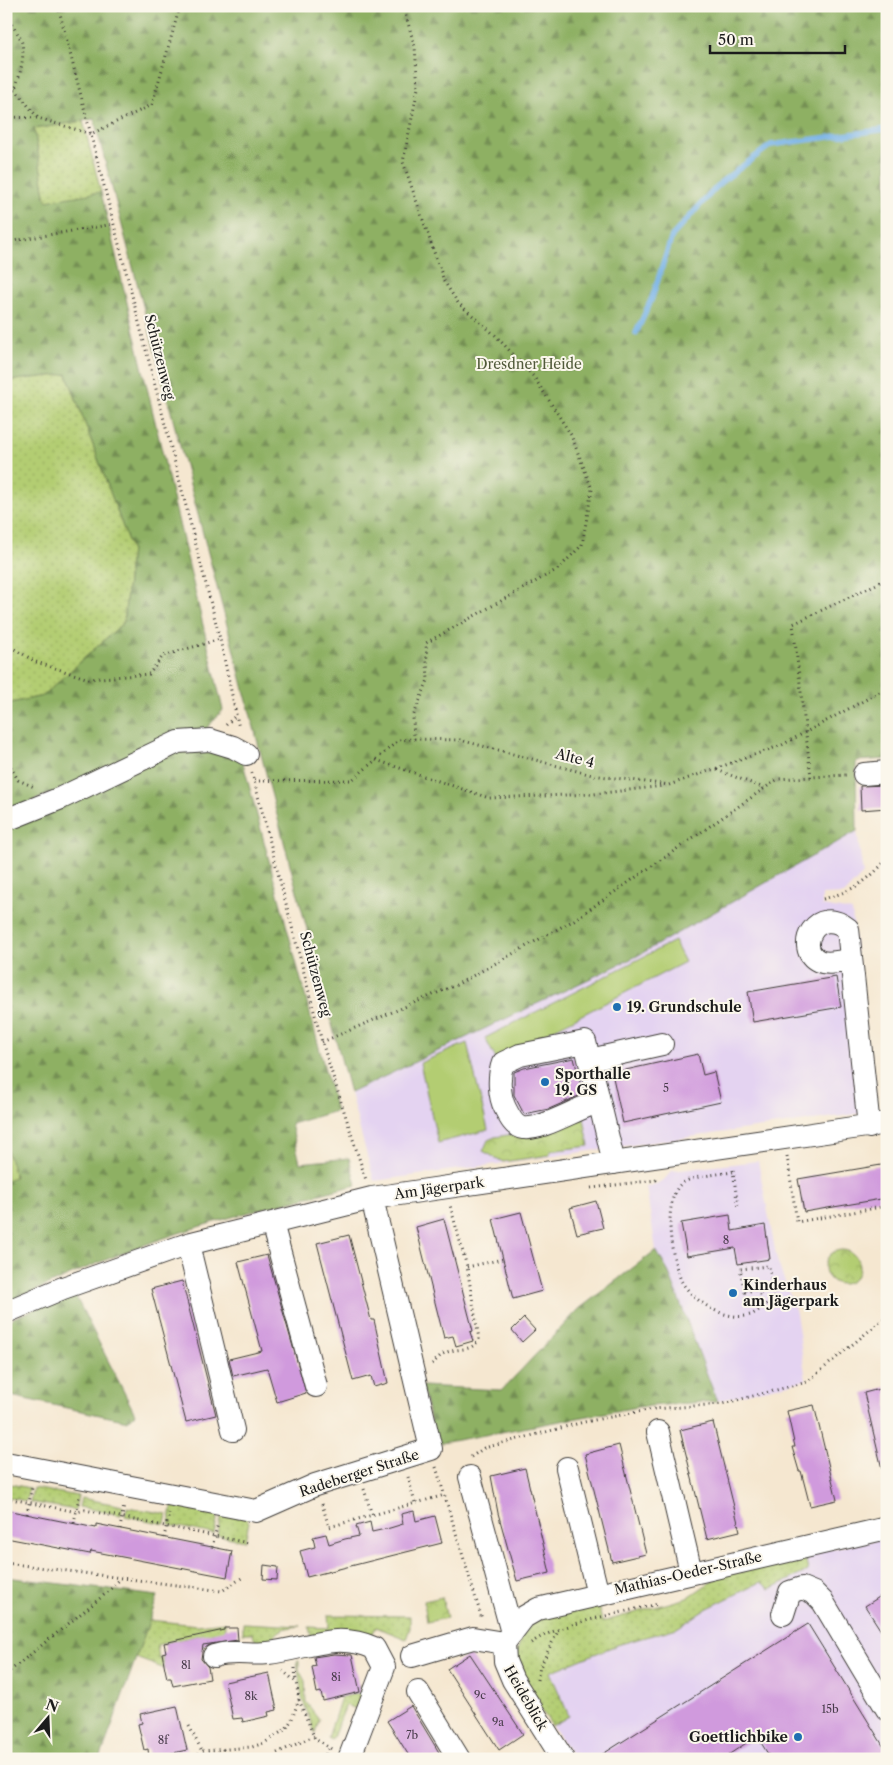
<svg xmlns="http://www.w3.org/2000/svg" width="893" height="1765" font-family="'Libre Caslon Text',serif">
	<defs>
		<pattern id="grass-dots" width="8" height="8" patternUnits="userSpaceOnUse" patternTransform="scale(1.25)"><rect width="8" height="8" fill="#b3cd72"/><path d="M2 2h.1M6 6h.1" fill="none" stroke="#99af62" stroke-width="1.8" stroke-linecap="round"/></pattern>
		<pattern id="forest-firs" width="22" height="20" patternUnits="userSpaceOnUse" patternTransform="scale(1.25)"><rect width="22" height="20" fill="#8eb064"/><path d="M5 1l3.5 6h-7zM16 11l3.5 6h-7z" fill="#738e52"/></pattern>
		<pattern id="park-crowns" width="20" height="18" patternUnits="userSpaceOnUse" patternTransform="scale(1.25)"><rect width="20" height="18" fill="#b3cd72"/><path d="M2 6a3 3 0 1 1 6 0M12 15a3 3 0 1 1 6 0" fill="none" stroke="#99af62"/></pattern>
	</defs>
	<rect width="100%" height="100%" fill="#fbf7ec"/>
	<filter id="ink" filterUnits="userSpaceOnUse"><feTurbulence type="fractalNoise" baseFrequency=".02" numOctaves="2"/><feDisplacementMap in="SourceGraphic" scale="10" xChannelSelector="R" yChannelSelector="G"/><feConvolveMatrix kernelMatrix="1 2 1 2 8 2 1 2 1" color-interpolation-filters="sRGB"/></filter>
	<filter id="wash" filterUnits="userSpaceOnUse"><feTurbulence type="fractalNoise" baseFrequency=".0096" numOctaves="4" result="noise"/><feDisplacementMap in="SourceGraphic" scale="20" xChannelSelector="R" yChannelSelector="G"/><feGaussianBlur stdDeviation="1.12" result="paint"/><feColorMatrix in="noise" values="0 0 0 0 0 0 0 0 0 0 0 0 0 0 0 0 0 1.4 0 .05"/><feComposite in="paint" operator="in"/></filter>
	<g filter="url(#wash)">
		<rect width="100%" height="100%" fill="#f5e7d0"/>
		<path fill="#e4d3f1" d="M857 831 863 874 844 894 822 895V906L852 911 870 1112 374 1181 350 1093 697 922Z
			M758 1161 777 1260 796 1313 806 1380 717 1401 669 1273 656 1250 646 1187 662 1182 672 1171Z
			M887 1538V1759H574L552 1726 550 1672 617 1645 677 1628 708 1608 761 1582 805 1554Z"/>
		<path fill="url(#grass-dots)" stroke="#687447" d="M83 121 101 192 46 202 34 129Z
			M67 374 131 549 124 622 43 696 6 704V381Z
			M6 1483 29 1488 26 1501 6 1497Z
			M33 1488 78 1496 75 1510 30 1502Z
			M81 1498 123 1506 121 1515 79 1507Z
			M173 1502 219 1511 214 1534 169 1525Z
			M127 1507 167 1514 165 1524 125 1516Z
			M223 1512 246 1518 249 1522 245 1541 217 1535Z
			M805 1554 808 1571 770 1589 761 1582 708 1608 677 1628 617 1645 550 1672 569 1716 552 1726C544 1713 518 1678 517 1666 514 1649 524 1627 538 1619 550 1611 583 1606 598 1602L602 1622 687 1598 721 1575Z
			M328 1615 410 1616V1628L406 1639 376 1627 369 1641 311 1637 309 1627 329 1628Z
			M149 1620 197 1625 225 1622 224 1646 204 1648 201 1635 157 1645 159 1659 163 1658 165 1669 136 1658Z
			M243 1623 300 1626C284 1628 275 1629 271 1646L257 1645 252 1633H243Z
			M297 1661H299V1670L305 1681 306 1702 319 1719 315 1733 302 1698Z
			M359 1685H367L359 1710 346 1705 332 1740 328 1738 341 1697 360 1693Z"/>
		<path fill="url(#forest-firs)" stroke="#556640" d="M6 6H887V759L856 761 857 831 637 956 350 1093 94 119 34 129 46 201 101 192 223 710 206 729 6 812V704L43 696 124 622 131 549 67 374 6 381Z
			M213 748 242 759 336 1111 291 1124 300 1163 349 1158 356 1185C297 1200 237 1214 179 1233 120 1252 62 1278 6 1304V1180L15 1176 6 1147V827L182 749Z
			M656 1250 669 1273 717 1401 637 1407 436 1444 422 1386 502 1390 579 1309Z
			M74 1293 135 1414 128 1421 6 1395V1321Z
			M6 1577 158 1596 100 1759H6Z"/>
		<path fill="url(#park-crowns)" stroke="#687447" d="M583 1112 589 1146 550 1151V1155L503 1162 483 1151 488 1140 495 1137 546 1129Z
			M825 1267a17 17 0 1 1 34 0a17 17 0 1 1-34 0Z
			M442 1597 447 1618 427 1622 424 1601Z"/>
		<path fill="#b3cd72" stroke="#687447" d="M674 941 685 962 496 1059 485 1038Z
			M467 1043 488 1130 438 1143 420 1063Z
			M6 1147 15 1177 6 1180Z"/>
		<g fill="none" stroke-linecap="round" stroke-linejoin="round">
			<path stroke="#74b1e6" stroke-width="5.5" d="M636 333 652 298 672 236 721 182 771 145 887 129"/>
		</g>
		<g id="blocks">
			<path fill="#d09add" d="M887 785V808L861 810 860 786Z
				M836 977 841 1007 753 1022 748 992Z
				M698 1054 703 1075 714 1072 721 1102 623 1123 612 1073Z
				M574 1058 583 1094 549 1109 524 1114 514 1095V1072L524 1068Z
				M887 1164V1198L804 1212 798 1179Z
				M596 1201 603 1228 577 1234 570 1208Z
				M521 1212 542 1291 513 1299 493 1219Z
				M730 1215 732 1231 765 1225 770 1259 738 1264 735 1248 687 1256 681 1223Z
				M444 1219 473 1331 470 1332 473 1341 456 1346 453 1336 444 1338 416 1227Z
				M349 1235 371 1320H374L388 1383 374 1387 371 1376 353 1381 317 1243Z
				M267 1255 306 1393 277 1402 267 1368 233 1376 229 1359 262 1351 238 1262Z
				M182 1281 216 1415 186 1422 151 1289Z
				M524 1318 535 1330 522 1342 512 1330Z
				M887 1387V1468L882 1469 864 1393Z
				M814 1405 837 1500 810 1506 801 1471H799L792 1447H795L787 1411Z
				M713 1422 740 1531 707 1539 680 1430Z
				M619 1445 646 1554 612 1562 585 1454Z
				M525 1468 550 1573 517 1581 498 1513 491 1476Z
				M6 1510 96 1528V1524L232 1551 227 1577 91 1551 90 1554 6 1538Z
				M414 1511 416 1521 435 1516 442 1543 307 1577 300 1551 315 1547 313 1537 326 1534 329 1544 345 1539 359 1536 356 1526 370 1522 372 1532 390 1528 403 1524 401 1514Z
				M264 1565 278 1567 277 1580 263 1579Z
				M887 1592V1640L865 1606Z
				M808 1624 887 1752V1759H771L757 1736 722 1759H595Z
				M224 1628H237L238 1640 203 1645 201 1659 208 1667 210 1679 173 1686 171 1678H167L165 1669 162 1653 166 1652 164 1643 224 1630Z
				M334 1654 352 1655 360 1692 323 1701 321 1692 317 1693 312 1667 316 1666 314 1657Z
				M470 1654 523 1734 499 1750 447 1669Z
				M269 1673 277 1710 268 1712 269 1716 243 1722 242 1718 233 1719 225 1682Z
				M177 1706 187 1750 149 1758 148 1749 144 1750 138 1724 142 1723 140 1714Z
				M411 1706 443 1759H411L396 1735 387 1721Z"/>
		</g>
	</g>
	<g filter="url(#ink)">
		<use href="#blocks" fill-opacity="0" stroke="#3d3a37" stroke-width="1"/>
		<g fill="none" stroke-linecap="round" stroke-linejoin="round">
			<g stroke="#3d3a37" stroke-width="24">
				<path id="minor" d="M864 774 887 772
					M6 820 61 798 178 742 210 740 233 747 246 754
					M850 960C841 961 828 965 819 961 793 949 817 903 848 929L869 1127
					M590 1060 662 1044
					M599 1102C578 1107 542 1131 523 1128 514 1127 509 1116 505 1108 499 1096 498 1076 503 1063L520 1055 585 1042 614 1163
					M272 1223 316 1386
					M188 1244 233 1430
					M6 1312 63 1288 188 1244 372 1198 887 1123
					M658 1432 691 1572
					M6 1463 256 1511 315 1485 431 1449 372 1198
					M567 1468 598 1595
					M470 1477 512 1633
					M783 1614 790 1592 802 1588 814 1593 823 1602 887 1709
					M504 1643 524 1617 538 1609 887 1528
					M504 1643 505 1661 513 1680 563 1759
					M214 1656C232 1650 249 1655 268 1653 306 1649 335 1631 374 1648L384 1667 349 1759
					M412 1656 473 1638 504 1643
					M418 1692 459 1759"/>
			</g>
			<path stroke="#3d3a37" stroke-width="3" stroke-dasharray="1 4" stroke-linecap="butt" d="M58 6 220 639 239 728
				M403 6 415 47 418 88 403 162 444 281 458 303 495 335 534 377 571 435 592 489 582 545 558 569 426 643 428 680 413 717 414 739
				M6 16C11 24 20 35 22 43 26 64 15 91 6 109
				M15 89 38 118
				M6 117 38 118 91 134 152 105 180 6
				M6 242 114 224
				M6 644 36 662 89 679 149 674 163 656 220 639
				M226 725 236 715
				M6 758 18 780 34 787
				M376 760 489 798 594 794 664 786
				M717 770 764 788
				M252 773 322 1042 366 1180
				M811 777 793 624 887 579
				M254 781 352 780 399 740 414 739 460 740 592 775 669 785 782 745 887 688
				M823 899C853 891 867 882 887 859
				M322 1042 456 985 574 920 778 779 846 775
				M787 1156 797 1222 887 1206
				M733 1170 738 1208
				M733 1172C720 1174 687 1176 679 1186 663 1205 671 1261 682 1282 694 1302 726 1322 750 1315 759 1312 767 1303 774 1297L769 1266 740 1269 745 1292 759 1289 762 1307
				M591 1188 656 1180 657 1176
				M467 1267 503 1259
				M432 1364C436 1361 440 1355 445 1353 457 1347 472 1353 479 1339L467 1267 450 1205
				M471 1457 484 1448 584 1422 653 1409 722 1404 807 1382 887 1316
				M436 1467 482 1619
				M408 1477 415 1503
				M364 1489 372 1515
				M6 1498 77 1512 85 1510 249 1543
				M322 1504 329 1527 445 1495
				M27 1514 32 1488
				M74 1523 79 1497
				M120 1529 124 1505
				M164 1538 169 1513
				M212 1547 218 1523
				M6 1563 222 1591 243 1577
				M531 1643C557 1624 625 1612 658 1604
				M295 1668 296 1682
				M6 1674 109 1591 120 1579
				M537 1680 540 1667 558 1631
				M299 1700 315 1739 333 1750
				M189 1726 206 1759
				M223 1749 224 1759
				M277 1753 314 1736
				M190 1759 203 1751 252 1747 264 1743 286 1729 292 1719 299 1699 296 1682 283 1671
				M324 1759 328 1748"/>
			<use href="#minor" stroke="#fff" stroke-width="22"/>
		</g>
	</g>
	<g fill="#1f6fb2" stroke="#fbf7ec" stroke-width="2">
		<circle cx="617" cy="1007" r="5"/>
		<circle cx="545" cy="1082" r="5"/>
		<circle cx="733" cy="1293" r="5"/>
		<circle cx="798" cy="1737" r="5"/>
	</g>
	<g text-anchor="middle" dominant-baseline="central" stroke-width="4" stroke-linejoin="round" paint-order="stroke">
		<g font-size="11" fill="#493c4c">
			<text x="666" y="1088">5</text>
			<text x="726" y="1240">8</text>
			<text x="186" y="1665">8l</text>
			<text x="336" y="1677">8i</text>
			<text x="480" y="1695">9c</text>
			<text x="251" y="1696">8k</text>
			<text x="830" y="1709">15b</text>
			<text x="498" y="1722">9a</text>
			<text x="412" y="1735">7b</text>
			<text x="163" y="1740">8f</text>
		</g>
		<g font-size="14" fill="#1c1c1c" stroke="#fbf7ec">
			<text transform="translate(160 357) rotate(76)">Schützenweg</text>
			<text transform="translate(575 758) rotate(14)">Alte 4</text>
			<text transform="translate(316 974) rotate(75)">Schützenweg</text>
			<text transform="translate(439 1188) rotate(-8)">Am Jägerpark</text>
			<text transform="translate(359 1473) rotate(-18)">Radeberger Straße</text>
			<text transform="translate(688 1573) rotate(-13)">Mathias-Oeder-Straße</text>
			<text transform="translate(526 1698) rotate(60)">Heideblick</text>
		</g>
		<g font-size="14" fill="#515a3a" stroke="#fbf7ec">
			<text x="529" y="364">Dresdner Heide</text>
		</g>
		<g font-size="14" font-weight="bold" fill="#1c1c1c" stroke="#fbf7ec" text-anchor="start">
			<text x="627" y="1007">19. Grundschule</text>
			<text x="555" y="1074">Sporthalle<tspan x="555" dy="16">19. GS</tspan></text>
			<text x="743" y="1285">Kinderhaus<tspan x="743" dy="16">am Jägerpark</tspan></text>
			<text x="788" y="1737" text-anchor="end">Goettlichbike</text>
		</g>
	</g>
	<rect width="893" height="1765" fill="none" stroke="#fbf7ec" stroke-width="25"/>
	<g transform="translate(48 1718) rotate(19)" stroke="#fbf7ec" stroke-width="4" paint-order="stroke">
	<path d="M0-4L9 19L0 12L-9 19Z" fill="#1c1c1c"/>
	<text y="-8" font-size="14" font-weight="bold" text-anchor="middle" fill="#1c1c1c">N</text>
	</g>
	<path d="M710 45v8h135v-8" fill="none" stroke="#1c1c1c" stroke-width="2.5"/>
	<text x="718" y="45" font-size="15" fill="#1c1c1c" stroke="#fbf7ec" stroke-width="4" paint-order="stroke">50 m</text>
</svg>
